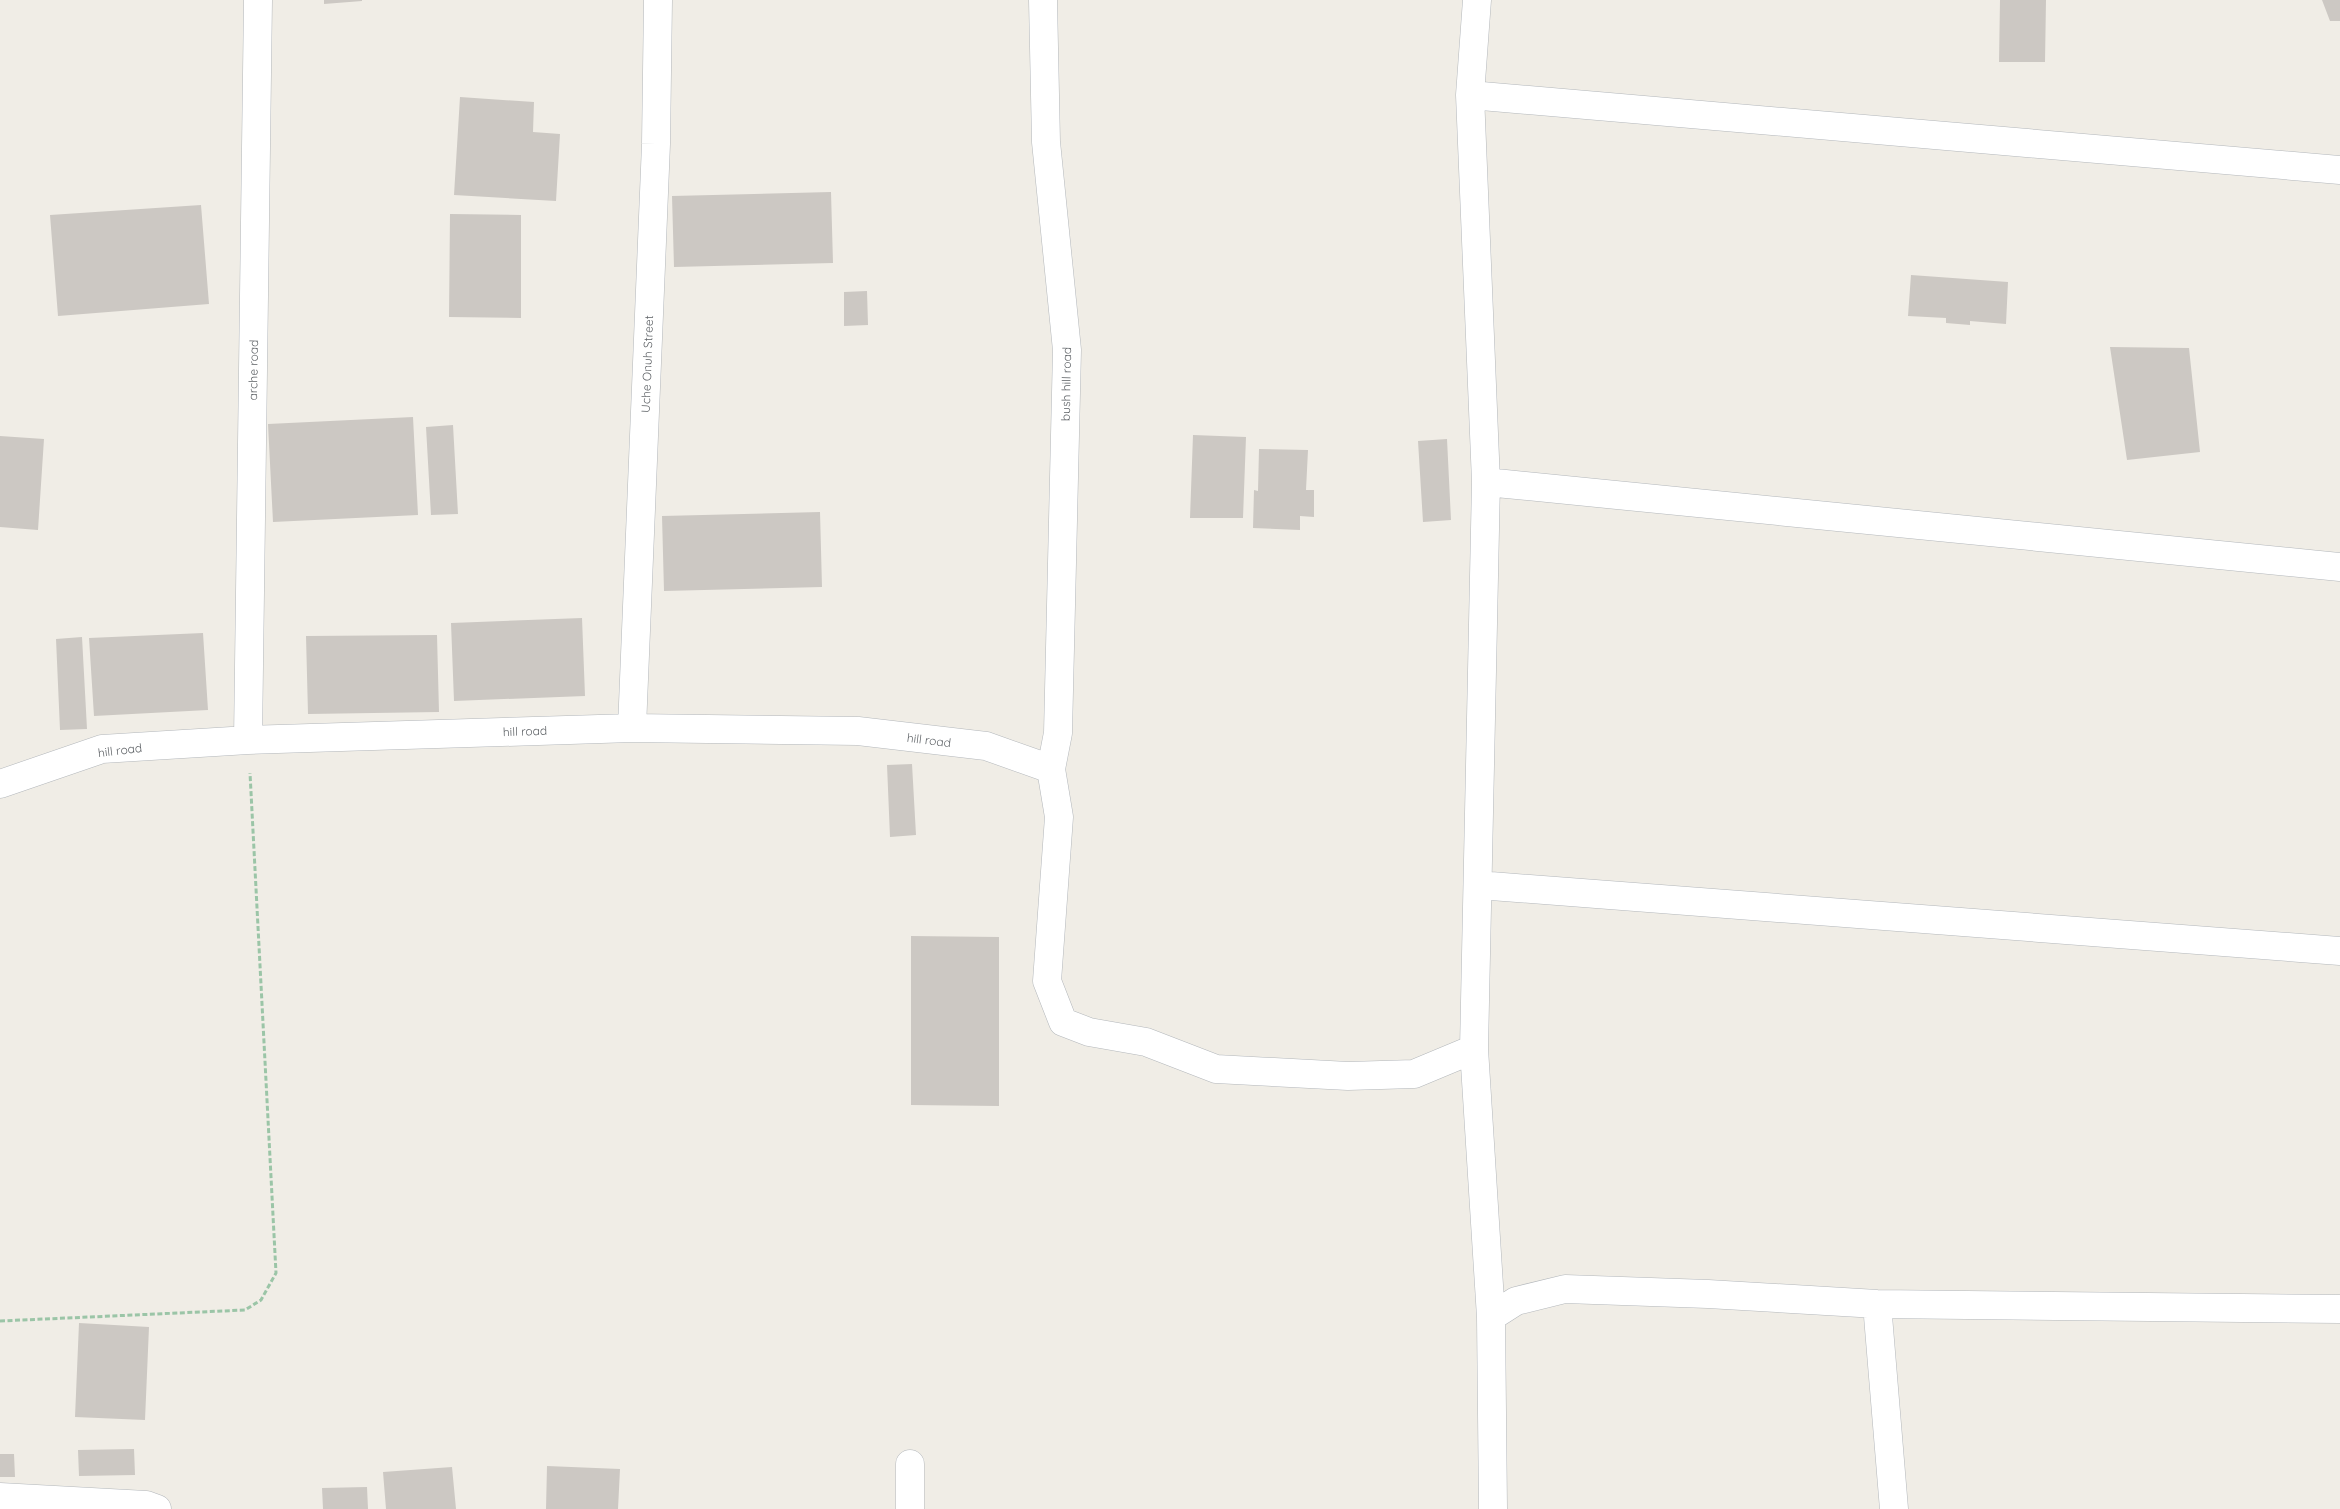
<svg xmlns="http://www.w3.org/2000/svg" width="2340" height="1509" font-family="Quicksand,sans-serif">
	<rect width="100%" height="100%" fill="#f0ede6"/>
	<path fill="#ccc8c3" d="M324 0H362V1L324 4Z
		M2000 0H2046L2045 62H1999Z
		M2322 0H2340V21H2330Z
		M460 97 534 102 533 132 560 134 556 201 454 195Z
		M831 192 833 263 674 267 672 196Z
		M201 205 209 304 58 316 50 215Z
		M450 214 521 215V318L449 317Z
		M1911 275 2008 282 2006 324 1970 321V325L1946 323V318L1908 316Z
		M867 291 868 325 844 326V292Z
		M2110 347 2189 348 2200 452 2127 460Z
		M413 417 418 515 273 522 268 424Z
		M453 425 458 514 431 515 426 427Z
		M1193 435 1246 437 1243 518H1190Z
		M0 436 44 439 38 530 0 527Z
		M1447 439 1451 520 1423 522 1418 441Z
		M1259 449 1308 450 1306 490H1314V517L1300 516V530L1253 528 1254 490 1258 491Z
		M820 512 822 587 664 591 662 516Z
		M582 618 585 696 454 701 451 623Z
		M203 633 208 710 94 716 89 638Z
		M437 635 439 712 308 714 306 636Z
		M82 637 87 729 60 730 56 639Z
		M912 764 916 835 890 837 887 765Z
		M911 936 999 937V1106L911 1105Z
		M79 1323 149 1327 145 1420 75 1417Z
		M134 1449 135 1475 79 1476 78 1450Z
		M0 1454H14L15 1477H0Z
		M547 1466 620 1469 618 1509H546Z
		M452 1467 456 1509H386L383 1472Z
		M367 1487 368 1509H323L322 1488Z"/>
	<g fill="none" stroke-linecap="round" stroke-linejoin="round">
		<g stroke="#b3b7bb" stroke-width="29">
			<path id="minor" d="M1043 0 1046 142 1067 350 1058 733 1051 769 1059 817 1047 981 1063 1022 1089 1032 1146 1042 1216 1069 1348 1076 1414 1074 1474 1049
				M1477 0 1470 95 1486 482 1474 1049 1491 1317 1493 1509
				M1470 95 2340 170
				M1486 482 2340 567
				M632 728 656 144 658 0
				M248 740 258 0
				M0 784 102 749 248 740 632 728 858 731 986 746 1051 769
				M1478 885 2340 951
				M1877 1304 1894 1509
				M1491 1317 1516 1301 1565 1289 1708 1294 1877 1304 2340 1309
				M0 1497 146 1505 157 1509
				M910 1509V1464"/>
		</g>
		<path stroke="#9bc5a7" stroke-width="3" stroke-dasharray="5 2.5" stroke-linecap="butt" d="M0 1321 245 1310 261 1300 276 1273 250 773"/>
		<use href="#minor" stroke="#fff" stroke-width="28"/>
	</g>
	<g text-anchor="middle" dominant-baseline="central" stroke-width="4" stroke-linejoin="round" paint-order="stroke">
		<g font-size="12" fill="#5e6266" stroke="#fff">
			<text transform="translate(647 364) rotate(-88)">Uche Onuh Street</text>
			<text transform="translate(253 370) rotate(-89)">arche road</text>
			<text transform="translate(1066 384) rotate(-89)">bush hill road</text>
			<text transform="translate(525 731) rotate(-2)">hill road</text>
			<text transform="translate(929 740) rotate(7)">hill road</text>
			<text transform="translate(120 750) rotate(-7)">hill road</text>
		</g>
	</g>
</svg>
